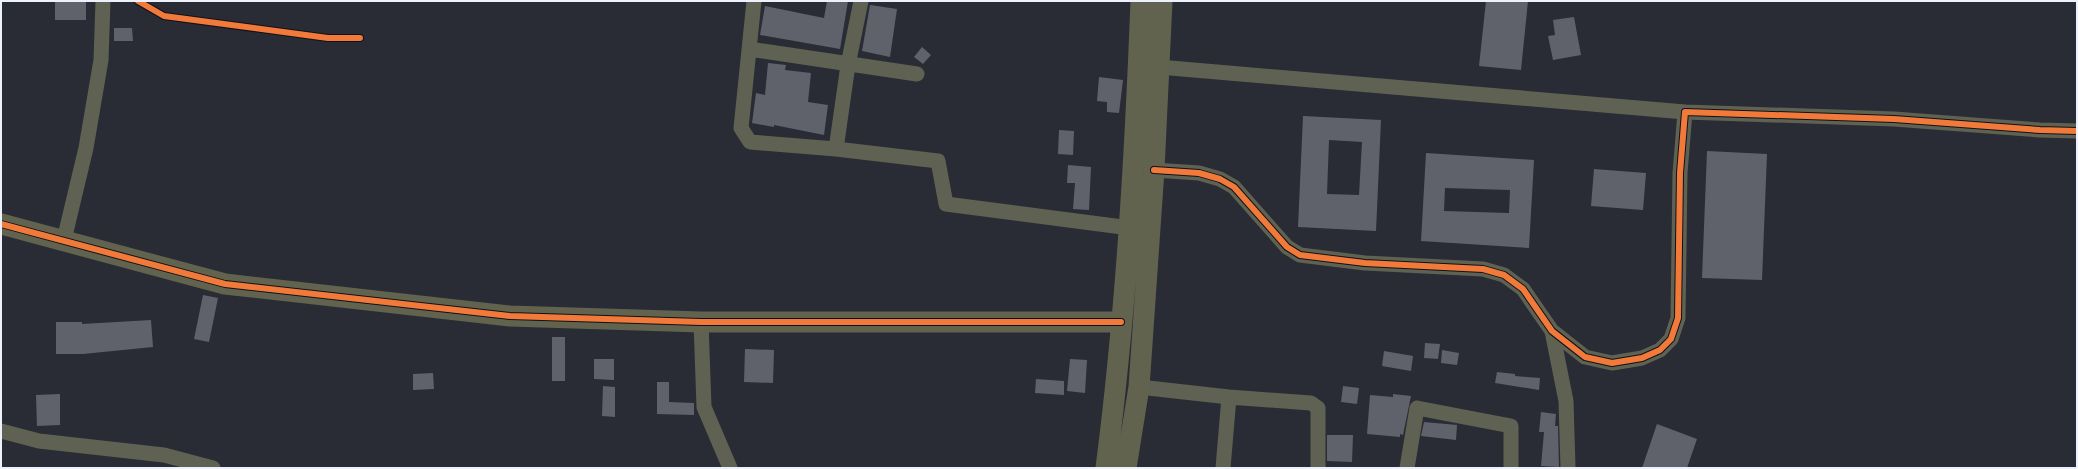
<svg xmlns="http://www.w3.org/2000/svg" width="2078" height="469" font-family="Signika,sans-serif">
	<rect width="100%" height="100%" fill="#292c35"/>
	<path fill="#5f626a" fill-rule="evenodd" d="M55 1H86V20H55Z
		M827 1H848L840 49 760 35 765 6 824 18Z
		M1486 1H1528L1521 70 1479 66Z
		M870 5 897 9 890 57 862 51Z
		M1574 17 1581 55 1553 60 1548 36 1555 35 1553 20Z
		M114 28H132L133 41H114Z
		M922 47 931 55 923 64 914 57Z
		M768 63 786 65 785 70 811 73 808 102 828 105 824 135 774 125V127L752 123 756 93 765 95Z
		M1099 77 1123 80 1119 113 1107 112V102L1097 101Z
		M1303 116 1381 120 1376 231 1298 227ZM1329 140 1362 142 1359 195 1327 194Z
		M1059 130 1074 131 1073 155 1058 154Z
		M1707 151 1767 154 1762 280 1702 278Z
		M1426 153 1534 160 1529 248 1421 241ZM1445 188 1510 190 1509 213 1444 211Z
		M1068 165 1091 167 1089 210 1073 209 1075 183H1067Z
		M1594 169 1646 173 1643 210 1591 206Z
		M203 295 218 298 209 342 194 339Z
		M151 320 153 347 83 354H56V322H82V324Z
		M552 337H565V381H552Z
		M1425 343 1440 344 1438 359 1424 358Z
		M745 349 774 350 773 383 744 382Z
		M1442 350 1459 353 1457 365 1441 363Z
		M1384 351 1413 356 1411 371 1382 366Z
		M594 359H614V380L594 379Z
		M1070 359 1087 360 1085 393 1067 391Z
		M1497 372 1515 374V376L1540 378 1539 390 1495 383Z
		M433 373 434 389 413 390V374Z
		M1036 379 1064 381V395L1035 393Z
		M657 382H669V402L694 403V415L657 414Z
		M603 386 615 387V417L602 416Z
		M1343 386 1359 388 1357 404 1341 402Z
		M60 394V425L37 426 36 395Z
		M1393 394 1411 396 1403 435 1400 434V437L1367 434 1370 395 1393 397Z
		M1541 412 1556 414 1555 426H1558L1559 467 1541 466 1544 432H1539Z
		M1424 422 1457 425 1456 440 1421 436Z
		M1657 424 1697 439 1687 468H1642Z
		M1327 435H1353L1352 462 1327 461Z"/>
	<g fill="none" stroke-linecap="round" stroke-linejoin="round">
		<path stroke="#5f6252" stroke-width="15" d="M754 1 741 128 750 142 836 149 938 161 946 204 1130 228
			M749 49 917 74
			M1159 67 1685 112
			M836 149 848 65 861 1
			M1154 170 1199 173 1220 179 1234 187 1287 247 1300 255 1365 263 1483 269 1504 275 1523 289 1552 331 1585 357 1612 363 1642 358 1660 350 1671 339 1678 318 1680 173 1685 112 1894 119 2040 130 2077 131
			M64 240 86 148 101 60 103 1
			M701 322 704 407 730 468
			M1552 331 1566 401 1568 468
			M1139 387 1229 397 1311 403 1318 408V468
			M1 431 39 441 164 455 213 468
			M1223 468 1229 397
			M1407 468 1417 408 1511 426V468"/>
		<path stroke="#61634e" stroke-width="21" d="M1 224 225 284 510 316 701 322H1121
			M1106 468C1126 313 1135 157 1141 1
			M1126 468 1139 387 1154 170 1162 1"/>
		<g stroke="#0f1119" stroke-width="8">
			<path id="cycleway" d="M138 1 164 16 328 38H360
				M1154 170 1199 173 1220 179 1234 187 1287 247 1300 255 1365 263 1483 269 1504 275 1523 289 1552 331 1585 357 1612 363 1642 358 1660 350 1671 339 1678 318 1680 173 1685 112 1894 119 2040 130 2077 131
				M1 224 225 284 510 316 701 322H1121"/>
		</g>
		<use href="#cycleway" stroke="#f17a3a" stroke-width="6"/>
	</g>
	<rect width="2078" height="469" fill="none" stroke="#edf1fd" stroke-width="4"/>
</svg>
